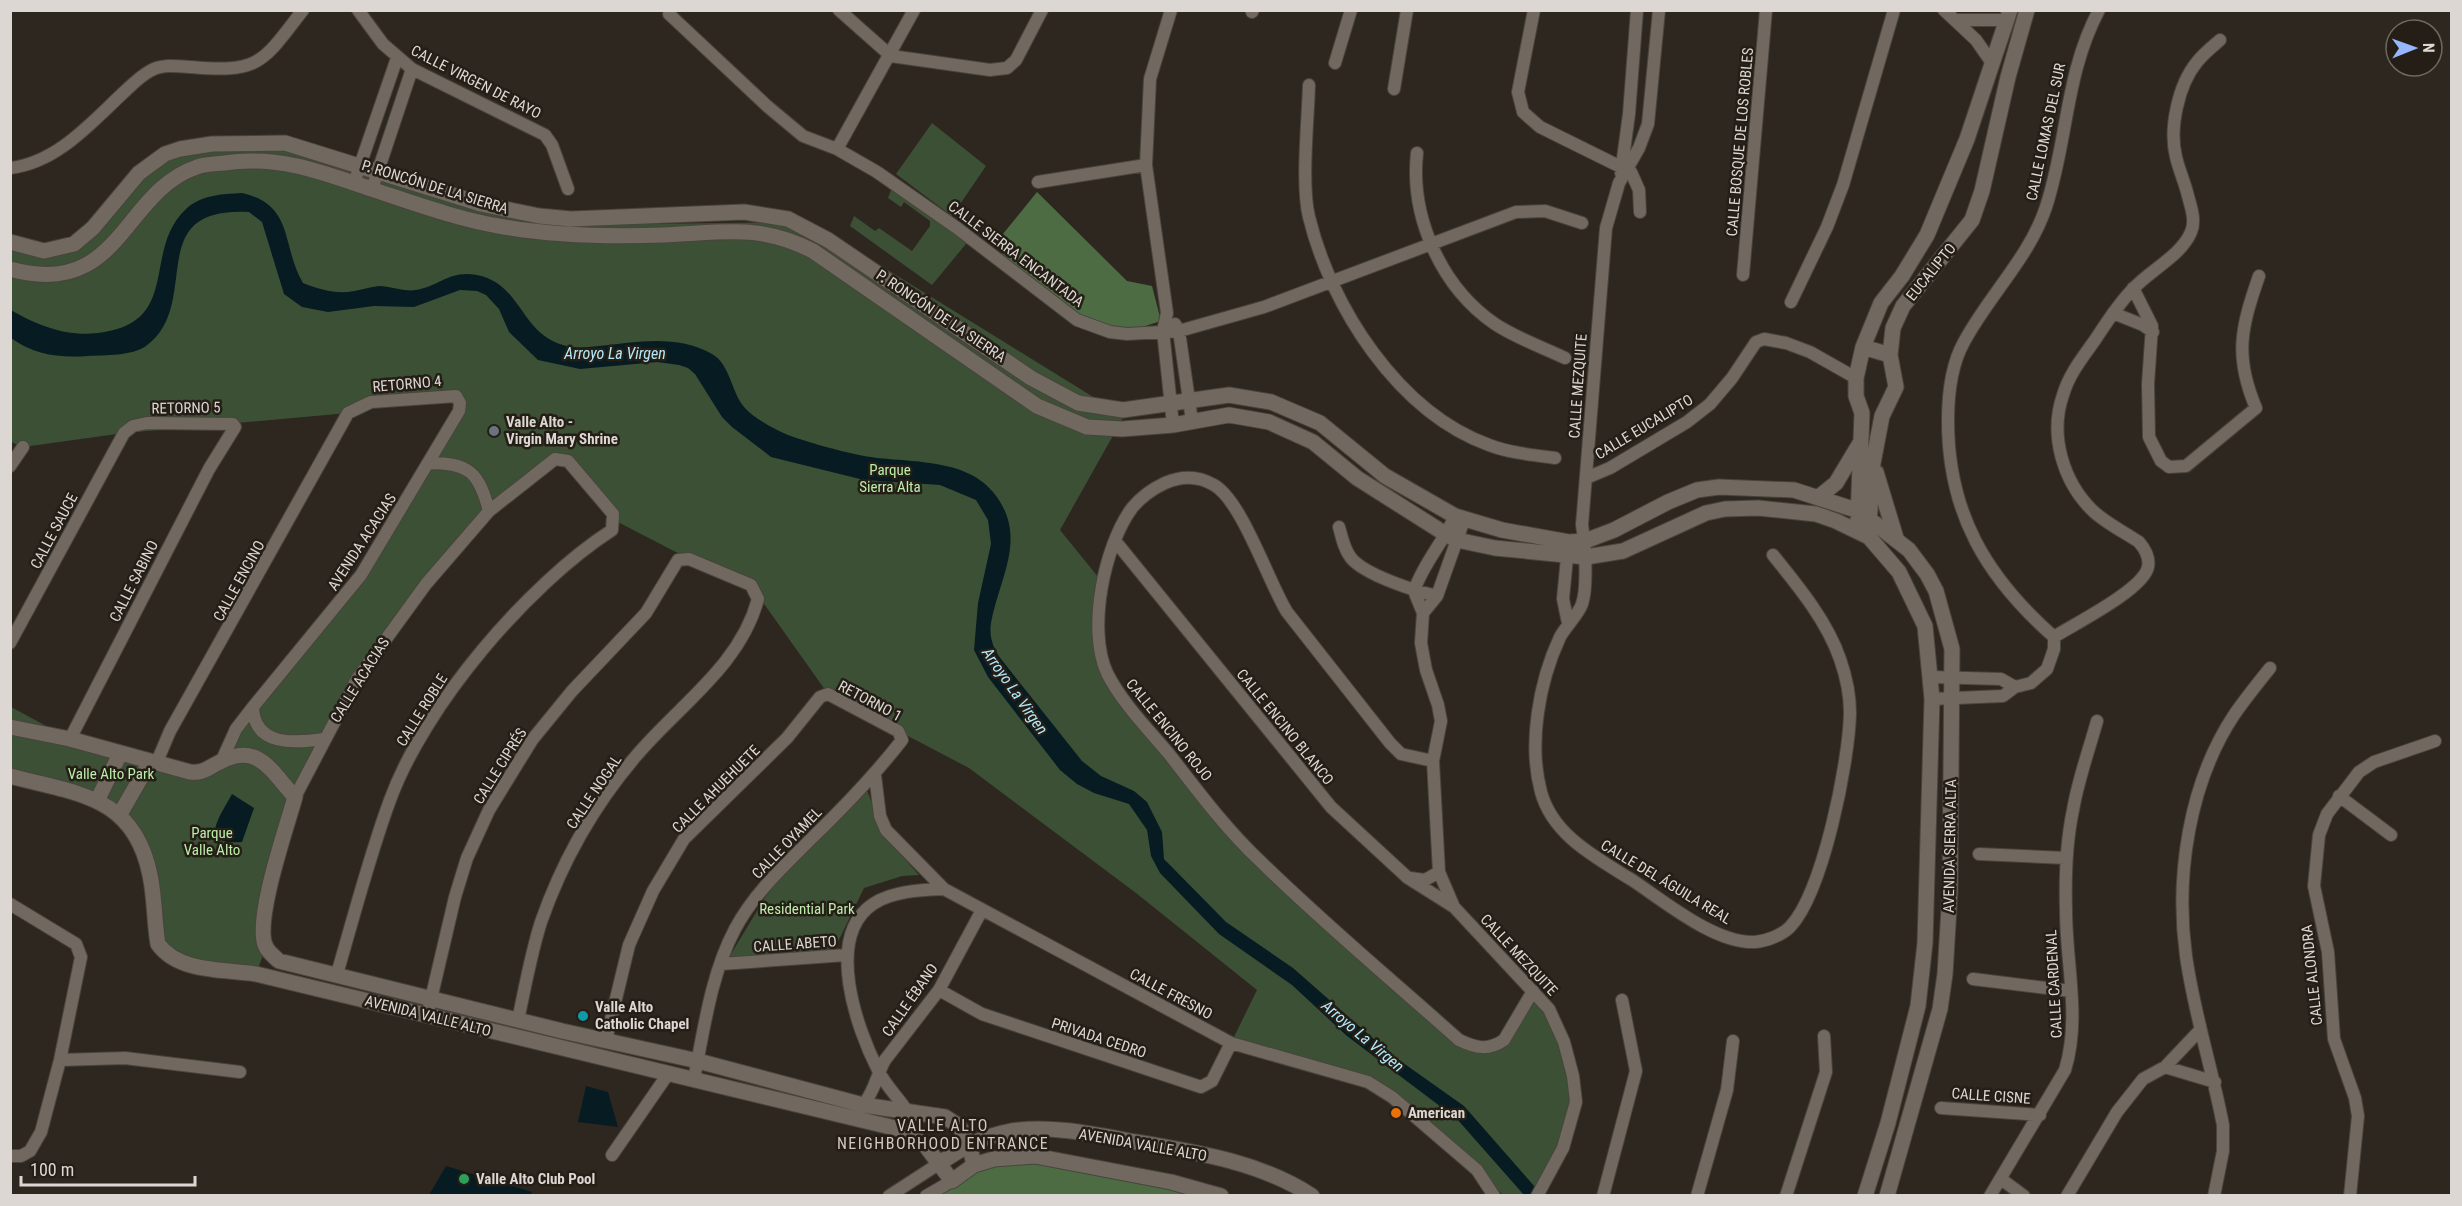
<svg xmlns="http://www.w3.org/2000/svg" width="2462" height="1206" font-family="'Roboto Condensed',sans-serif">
	<rect width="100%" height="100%" fill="#2e2720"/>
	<path fill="#3c5035" d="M932 123 986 166 952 216 896 174Z
		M285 143 357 174 558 225 810 222 1124 416 1060 530 1103 583 1099 623 1106 671 1258 859 1477 1048 1504 1040 1533 991 1549 1009 1576 1102 1537 1195H1503L1477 1170 1368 1082 1231 1043 1257 990 1136 893 969 768 828 694 757 594 614 520 568 461 548 464 489 511 392 629 301 787 264 909 266 947 256 974 165 954 150 873 120 814 11 775V707L48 727 116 746 179 769 222 760 234 731 361 575 466 401 457 389 348 413 124 433 23 447 11 442 10 241 63 249 139 173 180 149Z
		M893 185 970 239 932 285 850 226 854 216 875 231 879 228 912 251 930 226V221L904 202 901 207 888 198Z
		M867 790 884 835 919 875 902 876 864 888 834 950 728 959 775 881Z"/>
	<path fill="#4e6c43" d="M1037 192 1127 281 1152 286 1161 321C1150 324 1136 330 1125 330 1082 332 1022 274 994 245Z
		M1013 1155 1219 1196H925Z"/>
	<path fill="#071c22" d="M242 193C295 205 281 246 303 283 318 289 332 293 348 292 358 291 369 287 379 286 391 286 404 292 416 290 440 286 449 270 477 275 522 284 520 333 563 345 575 349 587 347 599 346 637 342 677 334 712 354 731 365 731 393 745 408 755 419 774 429 788 435 810 443 836 450 859 455 900 464 963 455 993 492 1029 536 1000 575 991 623 989 637 993 648 1001 659L1082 761 1101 776 1134 791 1147 802 1162 832 1164 859 1226 922 1293 968 1392 1055 1464 1106 1542 1195H1524L1457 1119 1347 1036 1292 985 1219 934 1160 873 1151 856 1147 830 1129 804 1094 793 1077 784 1060 770 988 677 974 650 978 603 991 544 988 520 976 500 940 485 864 480 771 457 732 427 722 417 695 374 688 368 679 365 657 362 580 369 538 360 509 332 499 309 486 295 477 291 460 290 414 307 374 306 328 312 302 307 284 294 262 222 249 212C140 206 204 304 146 346 132 356 105 355 88 356 59 358 34 355 11 338V310C36 325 67 337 98 333 183 323 141 251 186 209 201 195 222 194 242 193Z
		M232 794 254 808 242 842C196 846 221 815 232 794Z
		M586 1086 608 1092 618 1127 578 1122Z
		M446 1166 532 1192 530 1196 429 1195Z"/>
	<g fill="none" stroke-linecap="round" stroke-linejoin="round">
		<g stroke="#49443d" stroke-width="14">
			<path id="minor" d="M358 10 383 44 412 69 545 135 552 145 568 189
				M839 10 891 56 990 70 1007 68 1016 60 1042 10
				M1171 10 1150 79 1146 165 1167 313 1163 331 1173 425
				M1534 10 1518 92 1523 112 1540 127 1631 172 1639 190 1640 212
				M1659 10 1648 124 1639 148 1619 183 1606 228 1582 525C1585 543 1588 586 1582 604 1578 615 1566 626 1560 637 1539 682 1528 744 1541 792 1553 836 1597 858 1632 880 1664 901 1715 944 1755 942 1767 941 1782 935 1790 927 1823 892 1849 762 1850 713 1850 696 1846 676 1840 659 1827 621 1798 586 1773 555
				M1944 10 1976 40 1992 63
				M1252 12 1253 10
				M669 14 767 106 803 136 837 149 877 172 957 228 1077 320 1110 332 1127 334 1179 331 1264 307 1516 212 1545 211 1582 223
				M1956 20H2007
				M1335 63 1351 10
				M1309 85C1308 120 1301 185 1309 217 1331 307 1398 412 1489 445 1510 453 1533 455 1555 458
				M1394 89 1407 10
				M837 149 914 10
				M1417 153C1410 217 1441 287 1495 324 1516 338 1542 347 1565 358
				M10 168C56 163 90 124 122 94 131 86 140 76 150 71 162 64 177 66 191 67 260 73 262 63 303 10
				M1621 173 1629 114 1637 10
				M1038 182 1146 165
				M354 183 397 58
				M372 189 412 69
				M1743 275 1766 10
				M2133 288 2152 326 2148 384 2149 437 2161 461 2169 467 2186 466 2256 408C2234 356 2241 328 2259 276
				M1791 302 1827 227 1843 185 1894 10
				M2113 313 2143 325 2153 332
				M1175 324 1179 331 1192 421
				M429 463C470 463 479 473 489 511
				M10 466 23 447
				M1586 478 1610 468 1687 422 1710 404 1732 378 1756 342 1764 339 1786 343 1810 352 1856 378
				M1339 527C1342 538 1344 549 1351 558 1365 575 1415 591 1437 596
				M1116 542 1331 807 1408 878 1454 907 1549 1009 1564 1042 1573 1076 1576 1102 1563 1148 1537 1196
				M1423 613 1437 596 1464 520
				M1568 623 1563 599 1568 547
				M2054 637C1986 577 1948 513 1948 421 1948 395 1951 365 1964 342 1989 295 2029 258 2046 207 2068 140 2065 74 2099 10
				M10 643 124 433 133 426 147 423 233 424 235 427 209 469 70 739
				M1930 677 2001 679 2015 687
				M1932 699 2003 696 2015 687 2031 683 2047 669 2054 649V637C2074 624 2143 590 2148 567 2150 557 2145 549 2139 542 2124 532 2106 523 2093 511 2063 482 2049 435 2063 395 2069 374 2083 357 2095 340 2107 322 2118 304 2133 289 2150 270 2181 256 2191 232 2196 221 2191 207 2188 196 2185 183 2179 170 2176 157 2169 129 2178 85 2197 62 2203 54 2212 47 2220 40
				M253 707C254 747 295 743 324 739
				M1433 761 1401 754 1390 743 1287 612C1268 581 1242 501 1214 485 1197 475 1181 476 1165 483 1152 489 1141 497 1132 508 1104 546 1087 630 1107 673 1122 703 1148 729 1169 754 1197 790 1226 829 1259 860 1323 923 1393 981 1459 1040 1476 1048 1488 1051 1504 1040L1533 991
				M156 764 170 731 348 413 371 402 456 396 460 403 459 411 361 575 253 707 236 729 222 760
				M875 775 880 816 886 830 944 889 1231 1043 1368 1082 1392 1097 1477 1170 1494 1196
				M2339 796 2391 835
				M295 797 357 679 426 584 489 511 555 459 568 461 613 514 612 530C527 585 425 705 390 800 369 857 354 916 337 974
				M1979 854 2066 858
				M1410 878 1425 880 1439 872
				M10 904 76 944 81 957 60 1060 41 1132 30 1151 21 1156H10
				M1454 907 1439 872 1433 761 1441 721 1438 705 1426 670 1421 643 1423 613 1414 591C1424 562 1443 543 1455 516
				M721 964 846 955
				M1973 979 2071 991
				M939 990 982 1014 1201 1087 1212 1081 1231 1043
				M427 1016 455 897 467 858 489 810 532 740 572 691 646 613 678 560 689 559 751 585 758 599C740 666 679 705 636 756 595 804 562 862 541 922 531 953 525 988 518 1020
				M606 1040 629 945 653 891 684 839 787 738 820 697 828 694 898 731 902 740C874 776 844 807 812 838 784 866 754 893 735 929 711 974 704 1029 694 1079
				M60 1060 125 1058 240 1072
				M2165 1067 2215 1082
				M863 1105C875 1091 876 1076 885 1060L939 990 982 910
				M1941 1108 2040 1115
				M907 1111C898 1097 885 1085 878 1070 857 1029 824 937 873 904 892 891 921 890 944 889
				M612 1155 668 1074
				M2001 1179 2024 1196
				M889 1196 940 1163
				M926 1196 952 1181
				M1603 1196 1636 1071 1622 1000
				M1697 1196 1727 1090 1733 1041
				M1786 1196 1826 1072 1824 1036
				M1990 1196 2065 1070C2081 1018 2066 964 2066 911 2065 877 2066 843 2073 810 2078 780 2089 750 2097 721
				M2067 1196 2117 1112 2143 1079 2165 1067 2200 1030
				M2214 1196 2223 1151V1125C2212 1068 2194 1013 2186 956 2175 876 2189 783 2234 715 2245 699 2258 683 2270 668
				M2350 1196 2358 1116 2355 1098 2334 1039 2328 952 2314 886 2319 835 2327 814 2359 772 2374 762 2435 741"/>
		</g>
		<g stroke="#49443d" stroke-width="17">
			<path id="tertiary" d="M10 242 44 251 74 244 93 228 139 173 165 154 180 149 212 144 285 143 481 204 539 216 571 219 744 212 788 219 828 240 1031 378 1078 403 1123 410 1229 395 1271 402 1320 423 1385 476 1455 516 1502 530 1569 542 1585 541 1614 530 1668 502 1697 490 1719 487 1794 490 1859 511 1909 550 1927 574 1936 591 1952 649 1950 891 1945 974 1940 1009 1887 1196
				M10 269C121 300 122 192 197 167 205 164 215 164 224 163 280 155 322 172 374 190 416 204 460 220 504 227 557 236 610 237 663 235 721 233 759 223 813 251L1037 406 1087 427 1122 429 1173 425 1229 415 1269 422 1313 442 1357 478 1447 535 1457 540 1495 548 1586 557 1623 551 1706 513 1725 509 1758 508 1816 514 1836 521 1869 537 1899 572 1925 626 1932 699 1925 943 1918 1006 1888 1123 1865 1196
				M1863 347 1890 355
				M1876 472 1896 538
				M1820 496 1836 483 1860 443
				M1858 519 1862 413 1856 396V378L1863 347 1881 303 1902 276 1927 235 1967 139 2010 10
				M1869 525 1873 463 1882 416 1896 387 1890 355 1893 328 1903 306 1972 220 1982 191 2008 77 2027 10
				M10 727 70 739 190 772C203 774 209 767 220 762 259 741 272 773 295 797 287 826 253 923 266 947 268 952 275 957 279 961L562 1031 698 1061 863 1105 945 1117 959 1126 969 1143 974 1165
				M10 776C77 794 134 795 150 875 155 898 154 921 158 944 179 973 224 969 256 974L899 1129 925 1145 952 1181 974 1165 994 1159 1035 1156 1171 1182 1221 1196
				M98 799 120 754
				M120 814 150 762
				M940 1163C963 1147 984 1136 1011 1131 1048 1125 1088 1133 1125 1140 1187 1151 1258 1160 1312 1196"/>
		</g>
		<use href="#minor" stroke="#716960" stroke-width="12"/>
		<use href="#tertiary" stroke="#716960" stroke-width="15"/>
	</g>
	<circle fill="#6b7280" stroke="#241e16" stroke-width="2" cx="494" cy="431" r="6"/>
	<circle fill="#0f9aa8" stroke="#241e16" stroke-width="2" cx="583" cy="1016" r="6"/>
	<circle fill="#e8710a" stroke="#241e16" stroke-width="2" cx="1396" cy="1113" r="6"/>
	<circle fill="#2e9e5b" stroke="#241e16" stroke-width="2" cx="464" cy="1179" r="6"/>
	<g text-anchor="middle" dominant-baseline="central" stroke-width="5" stroke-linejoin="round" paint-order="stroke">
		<g font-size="15" fill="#dcd7d2" stroke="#241e16">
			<text transform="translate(476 82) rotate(27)">CALLE VIRGEN DE RAYO</text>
			<text transform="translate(2046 132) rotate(-78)">CALLE LOMAS DEL SUR</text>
			<text transform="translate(1740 142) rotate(-85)">CALLE BOSQUE DE LOS ROBLES</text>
			<text transform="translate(435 187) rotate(17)">P. RONCÓN DE LA SIERRA</text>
			<text transform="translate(1016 254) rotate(37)">CALLE SIERRA ENCANTADA</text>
			<text transform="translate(1931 272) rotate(-51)">EUCALIPTO</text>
			<text transform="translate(941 316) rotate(34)">P. RONCÓN DE LA SIERRA</text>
			<text transform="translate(407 384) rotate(-5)">RETORNO 4</text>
			<text transform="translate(1578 386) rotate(-86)">CALLE MEZQUITE</text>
			<text transform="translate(186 408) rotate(-1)">RETORNO 5</text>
			<text transform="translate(1644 427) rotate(-31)">CALLE EUCALIPTO</text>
			<text transform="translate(54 531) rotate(-62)">CALLE SAUCE</text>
			<text transform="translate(362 542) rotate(-57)">AVENIDA ACACIAS</text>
			<text transform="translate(134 581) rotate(-63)">CALLE SABINO</text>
			<text transform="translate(239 581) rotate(-61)">CALLE ENCINO</text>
			<text transform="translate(360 680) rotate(-58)">CALLE ACACIAS</text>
			<text transform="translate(870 701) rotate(28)">RETORNO 1</text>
			<text transform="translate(422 710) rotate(-58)">CALLE ROBLE</text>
			<text transform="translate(1285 727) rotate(51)">CALLE ENCINO BLANCO</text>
			<text transform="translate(1169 730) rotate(51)">CALLE ENCINO ROJO</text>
			<text transform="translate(500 766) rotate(-58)">CALLE CIPRÉS</text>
			<text transform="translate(716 789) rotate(-45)">CALLE AHUEHUETE</text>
			<text transform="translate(594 792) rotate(-56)">CALLE NOGAL</text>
			<text transform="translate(787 843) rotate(-46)">CALLE OYAMEL</text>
			<text transform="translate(1950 846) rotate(-89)">AVENIDA SIERRA ALTA</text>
			<text transform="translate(1666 882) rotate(31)">CALLE DEL ÁGUILA REAL</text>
			<text transform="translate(795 944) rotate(-4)">CALLE ABETO</text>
			<text transform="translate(1519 955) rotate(47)">CALLE MEZQUITE</text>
			<text transform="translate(2312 975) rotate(-96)">CALLE ALONDRA</text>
			<text transform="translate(2054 984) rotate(-93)">CALLE CARDENAL</text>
			<text transform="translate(1171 994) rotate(28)">CALLE FRESNO</text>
			<text transform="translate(910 1000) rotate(-55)">CALLE ÉBANO</text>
			<text transform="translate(428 1016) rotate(14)">AVENIDA VALLE ALTO</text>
			<text transform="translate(1099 1038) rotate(18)">PRIVADA CEDRO</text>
			<text transform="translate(1991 1096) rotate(4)">CALLE CISNE</text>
			<text transform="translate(1143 1145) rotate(10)">AVENIDA VALLE ALTO</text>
		</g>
		<g font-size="15" font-weight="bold" fill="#dcd7d2" stroke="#241e16" text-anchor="start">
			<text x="506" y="422">Valle Alto -<tspan x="506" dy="17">Virgin Mary Shrine</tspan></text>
			<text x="595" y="1007">Valle Alto<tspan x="595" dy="17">Catholic Chapel</tspan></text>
			<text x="1408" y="1113">American</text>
			<text x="476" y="1179">Valle Alto Club Pool</text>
		</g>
		<g font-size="15" fill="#bceeab" stroke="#241e16">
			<text x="890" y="470">Parque<tspan x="890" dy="17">Sierra Alta</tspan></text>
			<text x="111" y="774">Valle Alto Park</text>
			<text x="212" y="833">Parque<tspan x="212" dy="17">Valle Alto</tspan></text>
			<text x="807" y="909">Residential Park</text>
		</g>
		<g font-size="16" font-style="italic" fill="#b1e9fa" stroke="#241e16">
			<text x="615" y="353">Arroyo La Virgen</text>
			<text transform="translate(1015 691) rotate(55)">Arroyo La Virgen</text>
			<text transform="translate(1363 1036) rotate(40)">Arroyo La Virgen</text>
		</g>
		<g font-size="16" letter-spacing="1.5" fill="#d2c9bf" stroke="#241e16">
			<text x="943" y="1125">VALLE ALTO<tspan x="943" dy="18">NEIGHBORHOOD ENTRANCE</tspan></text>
		</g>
	</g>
	<rect width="2462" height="1206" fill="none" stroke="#dcd7d2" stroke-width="24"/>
	<g transform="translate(2414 48) rotate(89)"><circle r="28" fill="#241e16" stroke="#6e6861" stroke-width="1.5"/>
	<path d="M0-4.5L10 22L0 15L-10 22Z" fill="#96b6fd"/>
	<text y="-9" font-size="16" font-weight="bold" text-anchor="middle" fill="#dcd7d2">N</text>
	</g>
	<path d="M21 1176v9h174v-9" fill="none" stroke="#dcd7d2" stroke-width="3"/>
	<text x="30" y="1176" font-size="18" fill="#dcd7d2" stroke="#241e16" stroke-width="4.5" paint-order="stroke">100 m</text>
</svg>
